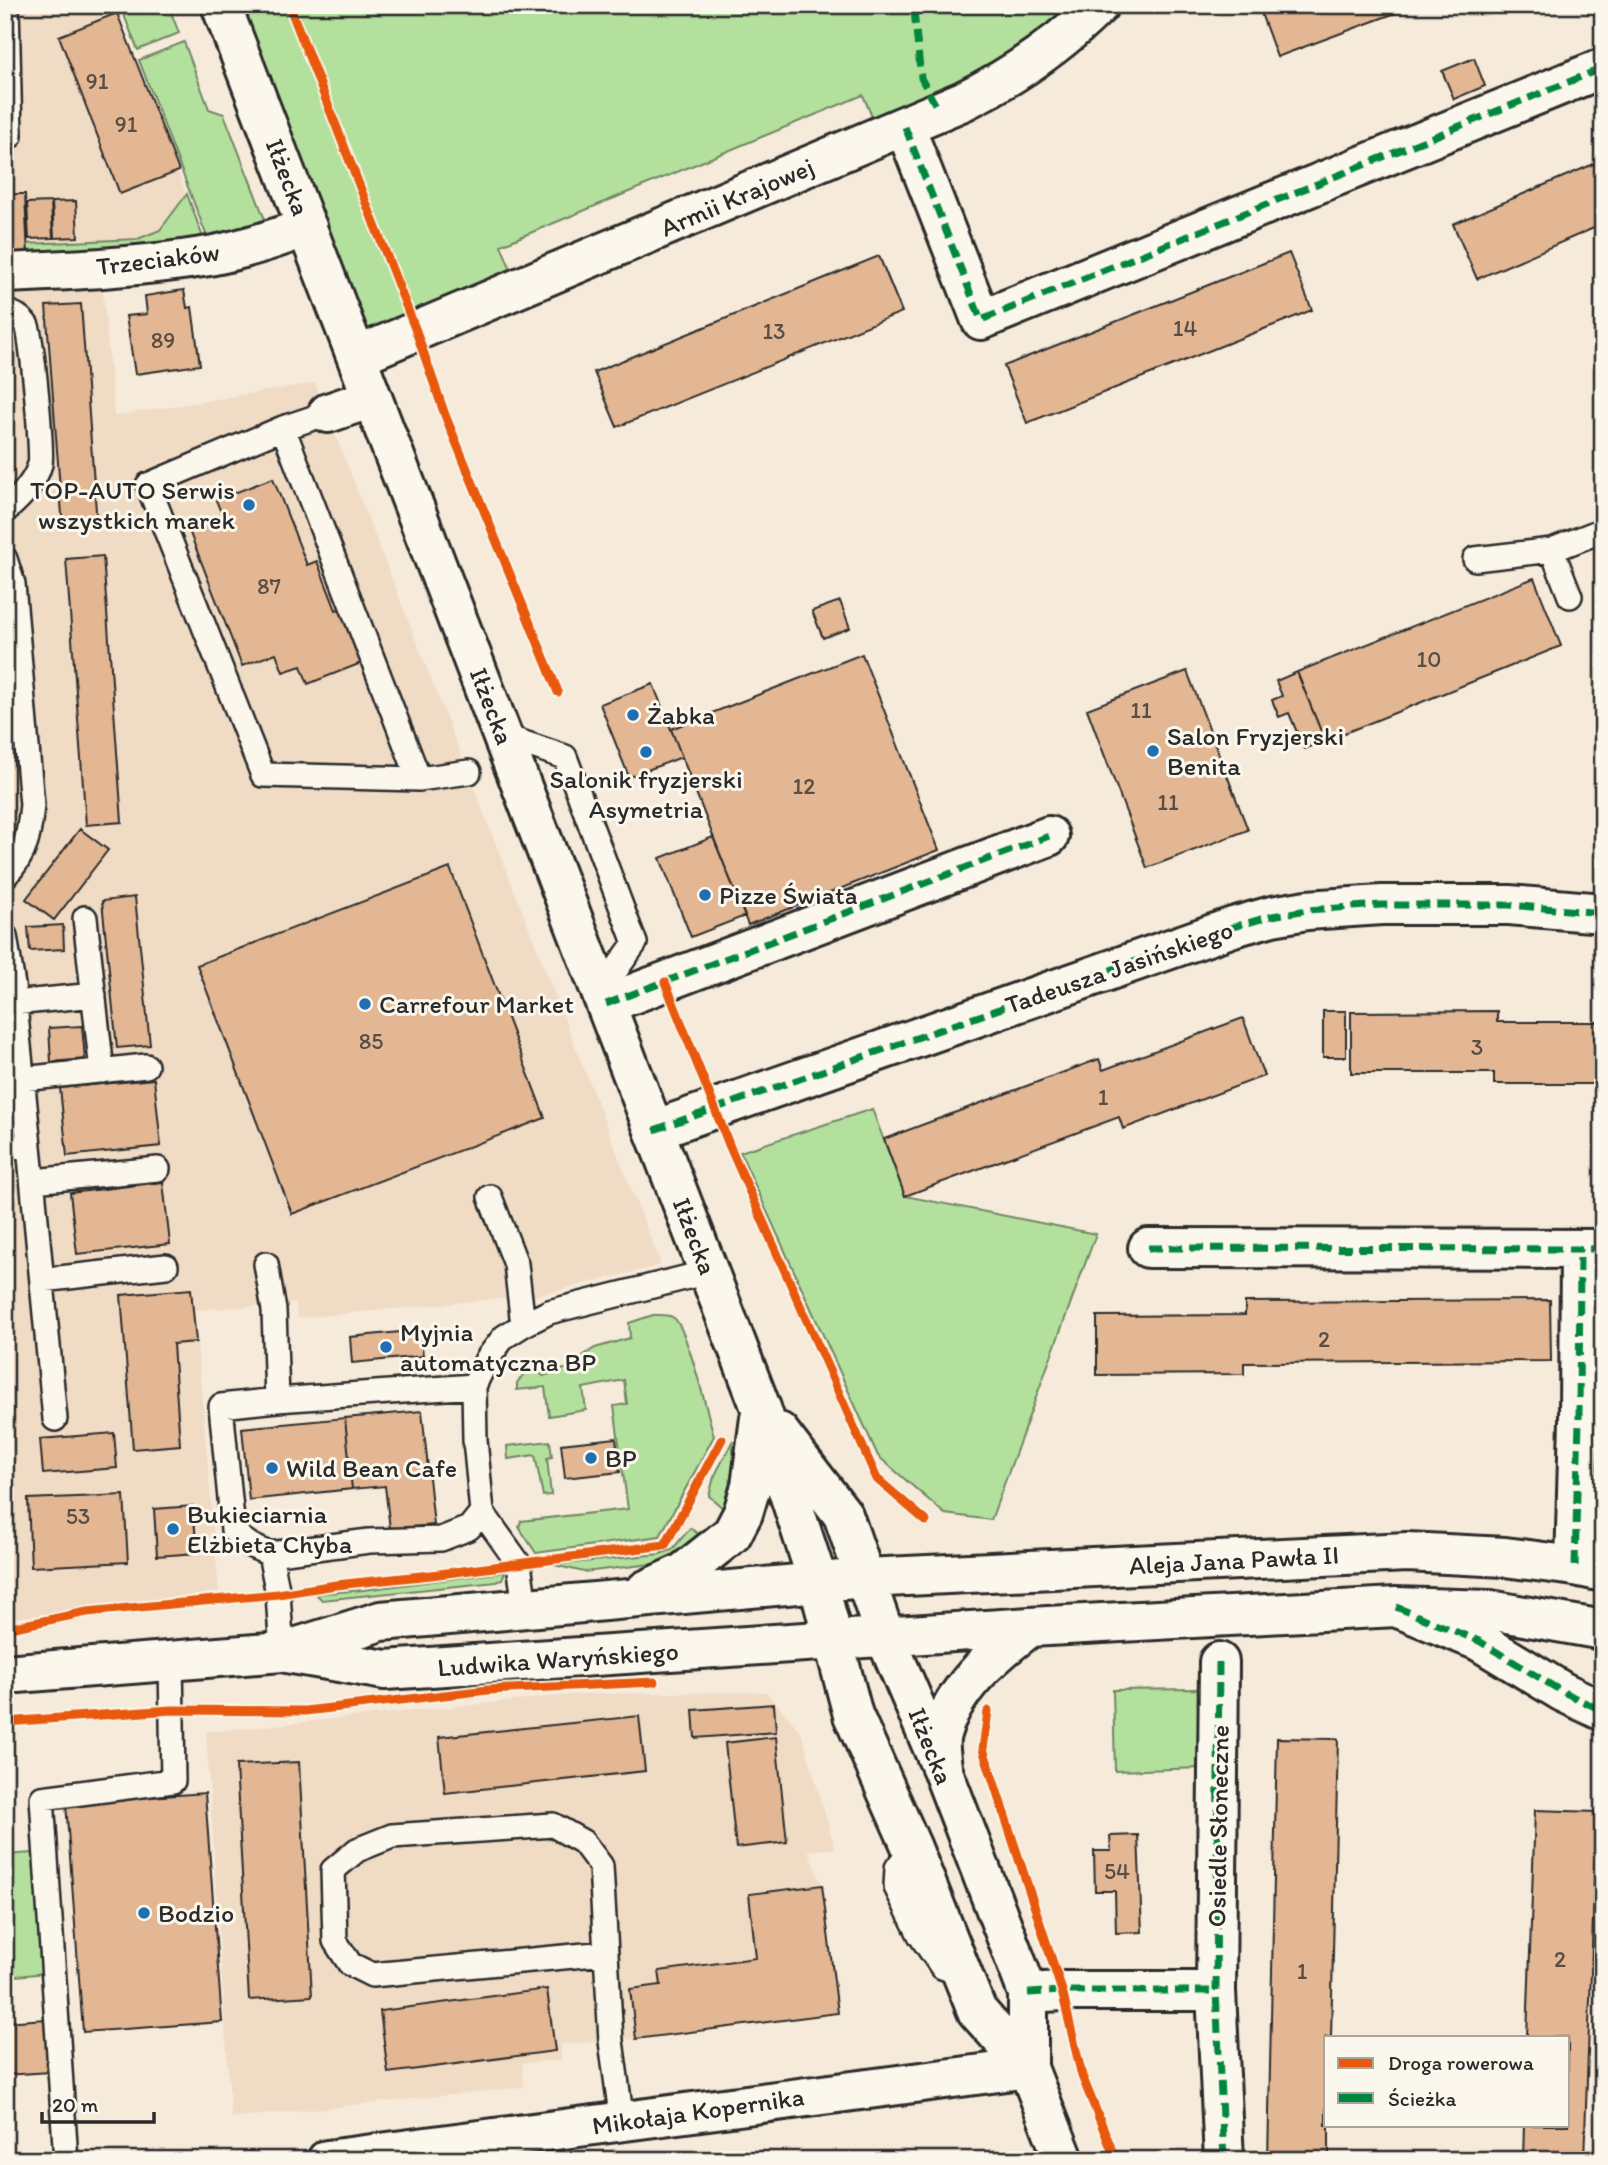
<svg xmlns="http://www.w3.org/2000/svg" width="1608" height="2165" font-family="Itim,sans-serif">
	<rect width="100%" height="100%" fill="#f6eada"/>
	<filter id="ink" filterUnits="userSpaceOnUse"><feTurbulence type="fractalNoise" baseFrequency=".0143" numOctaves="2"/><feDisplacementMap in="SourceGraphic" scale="14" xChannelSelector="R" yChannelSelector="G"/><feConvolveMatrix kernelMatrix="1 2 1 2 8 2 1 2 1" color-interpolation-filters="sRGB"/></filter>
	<g filter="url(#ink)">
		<path fill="#f0dbc5" d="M5 5H131L117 13 206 246 5 258Z
			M102 280 114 416 315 383 661 1265 539 1295 297 1318 296 1303 194 1310 219 1592 5 1619V285Z
			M766 1692 801 1732 835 1848 808 1851 822 1885 838 2013 636 2039 560 2044 561 2060 522 2063 524 2087 231 2118 206 1732 580 1694Z"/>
		<path fill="#b4e09e" stroke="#708664" stroke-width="2" d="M120 5H168L179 33 138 50Z
			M221 5H1099L877 129 863 95 501 245 515 280 357 356Z
			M184 42 209 109 224 114 269 230 211 247 139 60Z
			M187 194 206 246 28 257 27 244 138 239 160 230Z
			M872 1109 905 1196 1096 1234 991 1520 945 1514 878 1456 740 1152Z
			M653 1315C660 1315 669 1314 674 1318 687 1328 708 1416 714 1436L660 1536 536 1553 519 1527 521 1521 628 1509 614 1406 627 1404 624 1380 583 1388 586 1410 549 1416 545 1387 517 1390V1383L533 1362 538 1371 543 1376 577 1365 584 1355 595 1348 630 1338 629 1323Z
			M550 1441 552 1457 547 1458 551 1495 543 1496 535 1455 508 1459 507 1446Z
			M732 1442 736 1473 726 1511 709 1496 714 1477Z
			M690 1528 708 1541 668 1562 584 1572 554 1565 660 1554 672 1550Z
			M505 1572 502 1579 496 1582 322 1600 316 1594 363 1590Z
			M1200 1689 1202 1768 1115 1771 1113 1690Z
			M33 1853 46 1973 5 1977V1855Z"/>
		<path fill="#e3b793" stroke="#2b2b2b" stroke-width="2" d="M1258 5H1417L1277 57Z
			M117 13 179 171 120 194 59 36Z
			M1474 58 1485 86 1454 99 1442 71Z
			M1603 160V224L1477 279 1453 224Z
			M5 194H25L28 257 5 258Z
			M76 201 78 237 54 238 52 202Z
			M51 202 53 238 29 239 27 203Z
			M1289 253 1312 310 1027 423 1004 366Z
			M879 256 902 312 617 427 594 372Z
			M184 290 187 308 192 307 200 365 135 374 126 316 147 314 145 296Z
			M81 304 97 525 63 528 46 306Z
			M5 405 10 471H5Z
			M273 478 307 565 317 561 336 610 342 608 364 662 308 684 301 666 283 672 276 653 242 666 188 528 222 515 216 500Z
			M103 556 122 822 86 825 66 559Z
			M1534 578 1561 646 1325 741 1297 672Z
			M840 601 850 628 823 638 812 611Z
			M862 654 939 850 748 925 671 729Z
			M1187 671 1248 830 1147 868 1087 709Z
			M1297 672 1325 741 1304 749 1289 713 1279 717 1272 700 1282 696 1276 681Z
			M653 684 682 757 629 777 600 704Z
			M80 829 108 850 54 920 26 899Z
			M713 837 745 916 691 937 660 858Z
			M450 868 545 1118 292 1214 197 965Z
			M135 897 150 1045 117 1048 102 901Z
			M63 925 64 949 30 951 28 927Z
			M1323 1011H1346V1057H1323Z
			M1497 1011V1022H1603V1084H1494V1073H1351V1012Z
			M1243 1018 1264 1076 1123 1129 1119 1117 905 1196 884 1139 1099 1059 1103 1070Z
			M82 1026 85 1059 51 1062 49 1028Z
			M154 1079 161 1146 67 1156 60 1088Z
			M163 1182 170 1244 77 1254 70 1193Z
			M191 1289 196 1342 173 1344 180 1445 133 1449 121 1295Z
			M1550 1300 1551 1361 1244 1363V1374L1097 1375V1316L1245 1315V1302Z
			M420 1330 423 1356 352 1363 350 1337Z
			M422 1411 434 1525 390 1529 385 1486 352 1489 345 1418Z
			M345 1418 352 1489 249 1500 242 1428Z
			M114 1433 117 1468 43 1474 40 1439Z
			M616 1438 620 1472 565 1478 561 1444Z
			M124 1495 128 1562 31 1567 28 1499Z
			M193 1506 197 1553 157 1556 154 1509Z
			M774 1704 776 1732 695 1738 693 1710Z
			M639 1716 645 1771 445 1793 439 1737Z
			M776 1737 787 1842 736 1848 725 1743Z
			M1277 1738 1338 1739 1331 2037H1326V2125H1329V2160H1268Z
			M299 1762 312 1996 249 2000 236 1765Z
			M205 1793 222 2022 83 2032 66 1803Z
			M1535 1810 1597 1812 1584 2160H1523L1524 2125H1568V2037H1527Z
			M1138 1835 1142 1932 1116 1933 1115 1891H1095L1094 1851H1111L1110 1836Z
			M822 1885 838 2013 636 2039 630 1989 661 1985 659 1971 756 1958 749 1894Z
			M547 1989 555 2051 388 2073 380 2011Z
			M46 2019 50 2072 5 2075V2022Z"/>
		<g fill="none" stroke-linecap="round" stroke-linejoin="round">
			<g stroke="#2b2b2b" stroke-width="28">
				<path id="lane" d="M5 138 10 136 7 5
					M5 311C14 314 21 317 27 326 32 335 43 453 40 464 35 483 20 498 5 511
					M283 428 419 779 263 775 148 485 283 428 328 413
					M1552 550 1570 596
					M5 559 13 584 32 805C29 834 27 854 5 876
					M1475 559 1552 550 1603 530
					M503 736 565 757 635 943 601 991
					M419 779 469 772
					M85 918 102 1071
					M5 936 13 985 29 1146 5 1147
					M14 1003 94 995
					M22 1079 146 1066
					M29 1146 55 1419
					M33 1181 158 1169
					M490 1197 516 1264 523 1325
					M266 1264 274 1310 277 1400
					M42 1280 166 1266
					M270 1554 369 1541 441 1539 469 1528 482 1512
					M525 1607 519 1564 482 1512 475 1440 474 1386 487 1359 504 1337 523 1325 549 1312 708 1272
					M282 1652 278 1594 270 1554C255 1548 243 1543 233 1530L221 1406 277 1400 474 1386
					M912 1848 897 1868 896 1887 920 1935 942 1967 959 1973
					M606 1953 372 1975 350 1964 335 1941 333 1870 357 1850 392 1836 553 1825 583 1842 601 1866 611 2041 622 2122
					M66 2160 42 1798 173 1781 171 1661"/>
			</g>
			<g stroke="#2b2b2b" stroke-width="44">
				<path id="street" d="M905 127 981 320 1603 68
					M5 273C73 270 142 267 209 256 242 250 275 239 307 227
					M357 356 963 101C1014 76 1059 45 1099 5
					M328 413 372 398
					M606 1004 1049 836
					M654 1130 1233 927 1272 916 1307 910 1382 905H1509L1603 913
					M1148 1248 1603 1249
					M1575 1566 1579 1420 1580 1249
					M1398 1608 1479 1641 1563 1692 1603 1711
					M1219 1662 1216 1991 1224 2160
					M1028 1993 1062 1991H1216
					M327 2160 1028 2068"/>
			</g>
			<g stroke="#2b2b2b" stroke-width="44">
				<path id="secondary" d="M221 5 761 1408 818 1582 853 1715 912 1848 977 2011 1028 2068 1064 2160
					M779 1432 843 1515 885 1636 942 1769 1028 1993V2068
					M646 1590 683 1573 732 1534 743 1513 751 1486 760 1418
					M287 1653 385 1670 1030 1627 1396 1607 1490 1610 1603 1630
					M5 1674 282 1652 381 1621 865 1578 1407 1552 1505 1557 1575 1566 1603 1572
					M942 1767C941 1757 938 1744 941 1734 954 1688 993 1655 1030 1627"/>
			</g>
			<use href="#lane" stroke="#fbf7ec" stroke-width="23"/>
			<use href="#street" stroke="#fbf7ec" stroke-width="38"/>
			<use href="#secondary" stroke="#fbf7ec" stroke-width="38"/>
			<path stroke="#00873e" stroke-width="7" stroke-dasharray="14 7" stroke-linecap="butt" d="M914 11 921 78 935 104
				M905 127 981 320 1603 68
				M606 1004 1049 836
				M654 1130 1233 927 1272 916 1307 910 1382 905H1509L1603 913
				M1148 1248 1603 1249
				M1575 1566 1579 1420 1580 1249
				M1396 1607 1479 1641 1563 1692 1603 1711
				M1219 1662 1216 1991 1224 2160
				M1028 1993 1062 1991H1216"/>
			<g stroke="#fbf7ec" stroke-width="13">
				<path id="cycleway" d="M289 5 416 331 445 415 558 692
					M665 982 730 1147 877 1479 926 1521
					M5 1629 87 1612 278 1594 336 1585 431 1575 665 1545 722 1439
					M988 1711 983 1749 1062 1991 1082 2076 1116 2160
					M5 1722 171 1710 305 1711 488 1690 654 1682"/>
			</g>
			<use href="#cycleway" stroke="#e8590c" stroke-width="9"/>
		</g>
	</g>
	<g fill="#1f6fb2" stroke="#fbf7ec" stroke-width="2.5">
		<circle cx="249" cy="505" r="7"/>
		<circle cx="633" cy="715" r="7"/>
		<circle cx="1153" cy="751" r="7"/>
		<circle cx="646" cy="752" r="7"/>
		<circle cx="705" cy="895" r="7"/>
		<circle cx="365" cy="1004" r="7"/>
		<circle cx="386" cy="1347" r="7"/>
		<circle cx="591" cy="1458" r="7"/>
		<circle cx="272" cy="1468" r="7"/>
		<circle cx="173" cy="1529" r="7"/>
		<circle cx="144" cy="1913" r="7"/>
	</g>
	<g text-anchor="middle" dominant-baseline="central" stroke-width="6" stroke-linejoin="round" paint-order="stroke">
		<g font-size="23" fill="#594e45">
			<text x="97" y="81">91</text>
			<text x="126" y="124">91</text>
			<text x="1185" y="328">14</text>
			<text x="774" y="331">13</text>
			<text x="163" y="340">89</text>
			<text x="269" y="586">87</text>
			<text x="1429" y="659">10</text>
			<text x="1141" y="710">11</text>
			<text x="804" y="786">12</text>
			<text x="1168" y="802">11</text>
			<text x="371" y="1041">85</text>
			<text x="1477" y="1047">3</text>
			<text x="1103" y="1097">1</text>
			<text x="1324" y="1339">2</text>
			<text x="78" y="1516">53</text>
			<text x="1117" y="1871">54</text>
			<text x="1560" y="1959">2</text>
			<text x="1302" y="1971">1</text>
		</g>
		<g font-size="26" fill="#2b2b2b" stroke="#fbf7ec">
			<text transform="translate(288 177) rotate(69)">Iłżecka</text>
			<text transform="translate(737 197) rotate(-23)">Armii Krajowej</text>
			<text transform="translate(158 259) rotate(-7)">Trzeciaków</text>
			<text transform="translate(492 706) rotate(69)">Iłżecka</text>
			<text transform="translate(1119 967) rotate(-19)">Tadeusza Jasińskiego</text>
			<text transform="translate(695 1236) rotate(69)">Iłżecka</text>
			<text transform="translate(1234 1560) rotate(-3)">Aleja Jana Pawła II</text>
			<text transform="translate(558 1659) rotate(-4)">Ludwika Waryńskiego</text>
			<text transform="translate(931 1746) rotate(68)">Iłżecka</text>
			<text transform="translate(1218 1826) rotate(-89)">Osiedle Słoneczne</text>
			<text transform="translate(698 2111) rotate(-8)">Mikołaja Kopernika</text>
		</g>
		<g font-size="26" fill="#2b2b2b" stroke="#fbf7ec" text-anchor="start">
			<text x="235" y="490" text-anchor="end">TOP-AUTO Serwis<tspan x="235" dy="30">wszystkich marek</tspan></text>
			<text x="647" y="715">Żabka</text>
			<text x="1167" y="736">Salon Fryzjerski<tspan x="1167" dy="30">Benita</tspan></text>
			<text x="646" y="779" text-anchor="middle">Salonik fryzjerski<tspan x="646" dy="30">Asymetria</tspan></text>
			<text x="719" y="895">Pizze Świata</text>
			<text x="379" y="1004">Carrefour Market</text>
			<text x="400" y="1332">Myjnia<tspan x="400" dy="30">automatyczna BP</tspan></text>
			<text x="605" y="1458">BP</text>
			<text x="286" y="1468">Wild Bean Cafe</text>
			<text x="187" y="1514">Bukieciarnia<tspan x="187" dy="30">Elżbieta Chyba</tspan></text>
			<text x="158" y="1913">Bodzio</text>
		</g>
	</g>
	<rect width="1608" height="2165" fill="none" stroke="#fbf7ec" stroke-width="28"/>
	<rect x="14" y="14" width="1580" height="2137" fill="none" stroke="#2b2b2b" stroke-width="2.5" filter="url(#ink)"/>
	<rect x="1324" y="2036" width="245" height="91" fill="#fbf7ec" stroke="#a8a59f" stroke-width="2"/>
	<rect x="1338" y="2058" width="35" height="10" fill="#e8590c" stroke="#a8a59f" stroke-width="2"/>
	<text x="1388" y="2070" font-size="21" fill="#2b2b2b">Droga rowerowa</text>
	<rect x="1338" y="2093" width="35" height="10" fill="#00873e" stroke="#a8a59f" stroke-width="2"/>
	<text x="1388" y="2106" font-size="21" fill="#2b2b2b">Ścieżka</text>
	<path d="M42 2112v10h112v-10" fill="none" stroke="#2b2b2b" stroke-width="3.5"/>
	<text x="52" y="2112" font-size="21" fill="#2b2b2b" stroke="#fbf7ec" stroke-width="5" paint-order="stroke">20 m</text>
</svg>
